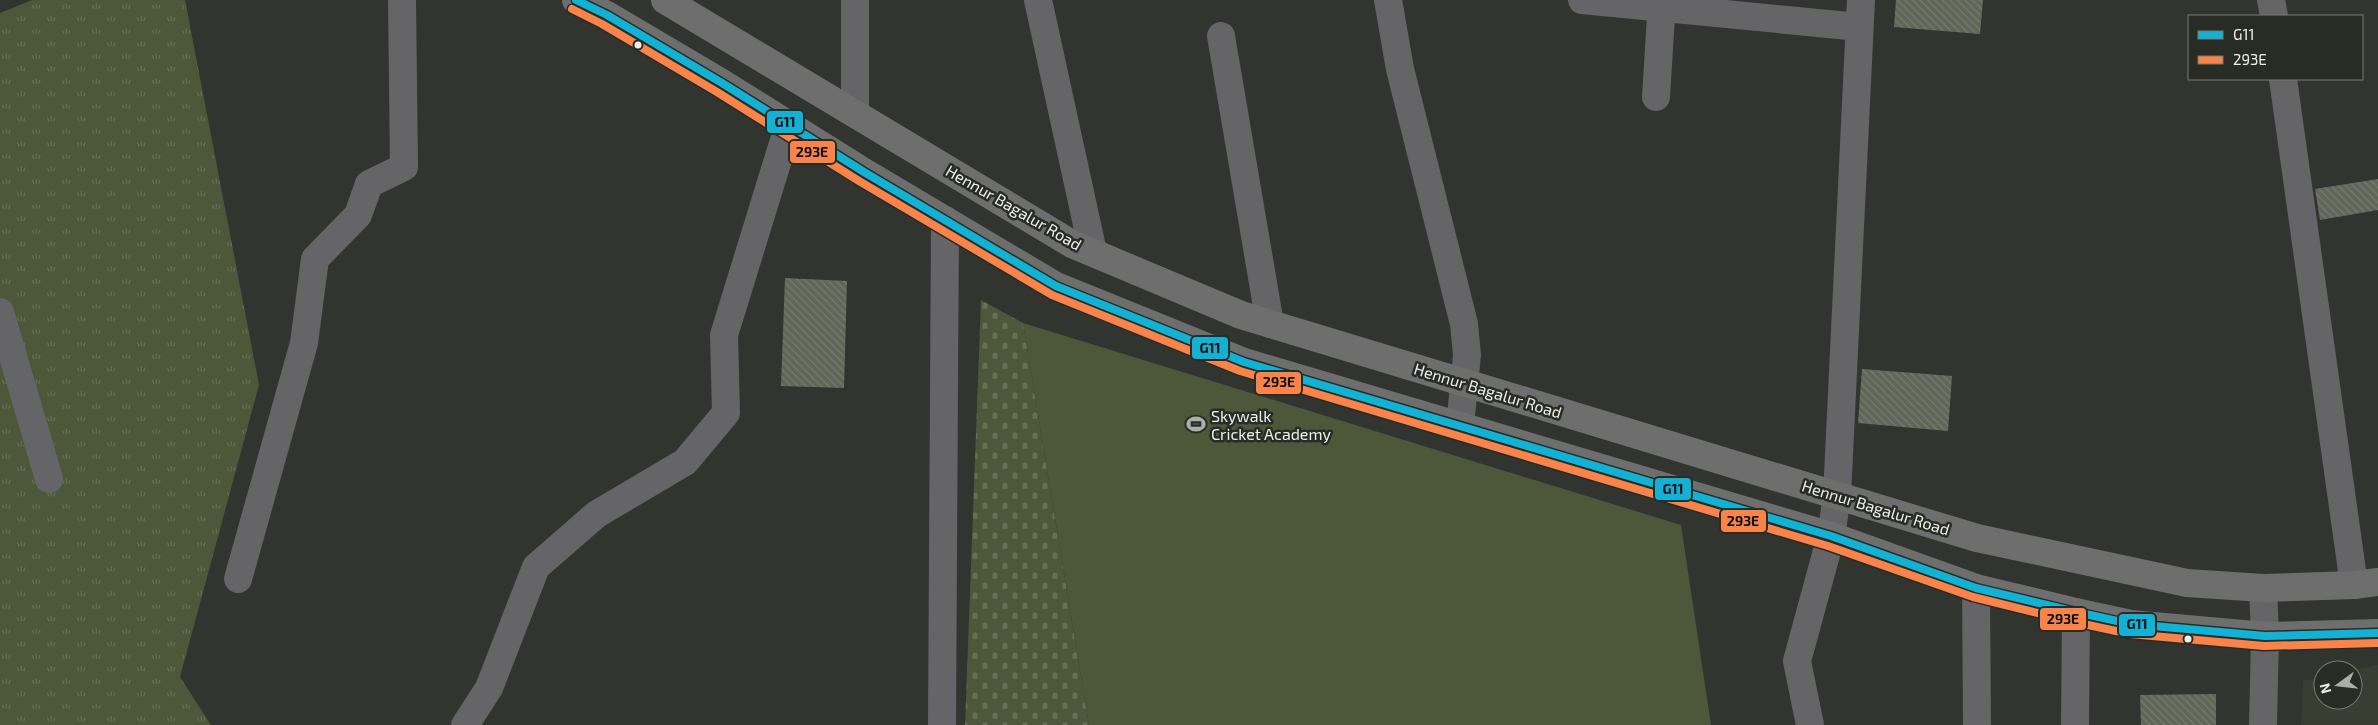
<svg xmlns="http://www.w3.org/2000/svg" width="2378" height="725" font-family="'Exo 2',sans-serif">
	<defs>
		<pattern id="grass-tufts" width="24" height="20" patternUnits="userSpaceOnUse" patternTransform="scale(1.25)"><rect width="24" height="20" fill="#4d573a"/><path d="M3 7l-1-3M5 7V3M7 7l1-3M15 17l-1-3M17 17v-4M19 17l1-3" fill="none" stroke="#676f57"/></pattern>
		<pattern id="cemetery-stones" width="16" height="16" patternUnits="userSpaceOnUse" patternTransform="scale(1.25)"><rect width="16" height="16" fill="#4d573a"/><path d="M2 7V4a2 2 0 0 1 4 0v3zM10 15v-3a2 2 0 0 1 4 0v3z" fill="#676f57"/></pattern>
		<pattern id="building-back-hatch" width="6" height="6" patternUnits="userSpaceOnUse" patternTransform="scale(1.25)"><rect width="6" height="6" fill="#616659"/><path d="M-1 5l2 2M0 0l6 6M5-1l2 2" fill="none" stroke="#787c71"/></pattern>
	</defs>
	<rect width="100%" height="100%" fill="#323430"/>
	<path fill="#3a3e32" d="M2378 665V725H2301L2303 681 2323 677V700H2353V670Z"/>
	<path fill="url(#grass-tufts)" d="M32 0H185L259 385 180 677 211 725H0V13Z"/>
	<path fill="url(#cemetery-stones)" d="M981 300 1023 323 1089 725H965Z"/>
	<path fill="#4d573a" d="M1023 323 1681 525 1711 725H1089Z"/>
	<path fill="url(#building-back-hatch)" d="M1896 0H1983L1980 34 1894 27Z
		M2378 179V210L2320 220 2315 189Z
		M785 278 847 281 844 388 781 386Z
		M1862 369 1952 376 1948 431 1858 423Z
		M2216 694V725H2141L2140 695Z"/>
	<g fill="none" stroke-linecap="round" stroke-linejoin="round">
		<path stroke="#656466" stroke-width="28" d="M855 0V113
			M1038 0 1093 252
			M1388 0 1400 69 1464 324 1467 355 1460 426
			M1582 0 1859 27
			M2271 0 2274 16
			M1221 36 1270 324
			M2283 79 2354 585
			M1656 97 1662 0
			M0 312 49 479
			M238 579 304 343 315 259 358 215 369 184 404 167 402 0
			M1976 588 1977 725
			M465 725 489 688 536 567 597 514 685 462 726 413 724 335 789 124
			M942 725 945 220
			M1810 725 1797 661 1831 536 1837 496 1861 0
			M2075 725 2076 612
			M2263 725 2265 636 2263 588"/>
		<path stroke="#6e6e6e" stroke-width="28" d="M576 0 607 15 722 83 864 172 1056 286 1244 362 1831 536 1976 588 2076 612 2131 624 2265 636 2378 633
			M665 0 1072 244 1241 315 1977 538 2187 583 2263 588 2354 585 2378 582"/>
		<g stroke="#292c25" stroke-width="11">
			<path id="bus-1" d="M576 0 607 15 722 83 864 172 1056 286 1244 362 1831 536 1976 588 2076 612 2131 624 2265 636 2378 633"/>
		</g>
		<g stroke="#292c25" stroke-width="11">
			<path id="bus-2" d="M572 9 602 24 717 92 859 181 1052 295 1240 371 1828 546 1973 597 2074 622 2130 634 2264 646 2378 643"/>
		</g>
		<use href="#bus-1" stroke="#13b2d5" stroke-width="8"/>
		<use href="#bus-2" stroke="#f8844c" stroke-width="8"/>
	</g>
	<defs>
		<g id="stadium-bare" transform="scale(1.5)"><path d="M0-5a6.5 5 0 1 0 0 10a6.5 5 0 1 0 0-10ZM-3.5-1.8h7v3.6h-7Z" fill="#acaea9" stroke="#292c25" stroke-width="2.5" paint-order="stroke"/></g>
	</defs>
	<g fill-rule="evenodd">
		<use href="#stadium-bare" x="1196" y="424"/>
	</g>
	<g fill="#edefea" stroke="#292c25" stroke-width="2">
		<circle cx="638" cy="45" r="4.5"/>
		<circle cx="2188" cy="639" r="4.5"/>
	</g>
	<g text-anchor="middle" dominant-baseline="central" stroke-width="5" stroke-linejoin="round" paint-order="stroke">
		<g font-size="16" fill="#edefea" stroke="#292c25">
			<text transform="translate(1014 207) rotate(30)">Hennur Bagalur Road</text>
			<text transform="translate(1488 390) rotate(17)">Hennur Bagalur Road</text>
			<text transform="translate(1876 507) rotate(17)">Hennur Bagalur Road</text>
		</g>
		<g font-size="16" fill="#edefea" stroke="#292c25" text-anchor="start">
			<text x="1211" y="415">Skywalk<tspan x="1211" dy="18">Cricket Academy</tspan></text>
		</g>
	</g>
	<g stroke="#292c25" stroke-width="2">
		<rect x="766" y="110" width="38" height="24" rx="5" fill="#13b2d5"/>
		<rect x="789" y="140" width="47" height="24" rx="5" fill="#f8844c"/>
		<rect x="1191" y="336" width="38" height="24" rx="5" fill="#13b2d5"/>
		<rect x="1255" y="371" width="47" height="24" rx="5" fill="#f8844c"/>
		<rect x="1654" y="477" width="38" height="24" rx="5" fill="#13b2d5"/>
		<rect x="1720" y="509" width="47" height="24" rx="5" fill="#f8844c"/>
		<rect x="2039" y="607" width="48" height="24" rx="5" fill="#f8844c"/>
		<rect x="2118" y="613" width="38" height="24" rx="5" fill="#13b2d5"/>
	</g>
	<g font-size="14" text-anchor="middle" font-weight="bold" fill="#111">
		<text x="785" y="127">G11</text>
		<text x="812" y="157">293E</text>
		<text x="1210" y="353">G11</text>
		<text x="1279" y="387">293E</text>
		<text x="1673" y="494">G11</text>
		<text x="1743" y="526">293E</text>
		<text x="2063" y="624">293E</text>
		<text x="2137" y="629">G11</text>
	</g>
	<rect x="2188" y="15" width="175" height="65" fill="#292c25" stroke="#777a74"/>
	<rect x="2198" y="31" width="25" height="8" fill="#13b2d5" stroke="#777a74"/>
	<text x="2233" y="40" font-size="15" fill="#edefea">G11</text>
	<rect x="2198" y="56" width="25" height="8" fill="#f8844c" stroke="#777a74"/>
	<text x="2233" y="65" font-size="15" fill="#edefea">293E</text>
	<g transform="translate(2338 685) rotate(255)"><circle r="24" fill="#292c25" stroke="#777a74"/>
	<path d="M0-4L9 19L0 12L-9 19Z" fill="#acaea9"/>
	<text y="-8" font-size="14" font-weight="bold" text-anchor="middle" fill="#edefea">N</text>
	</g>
</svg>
